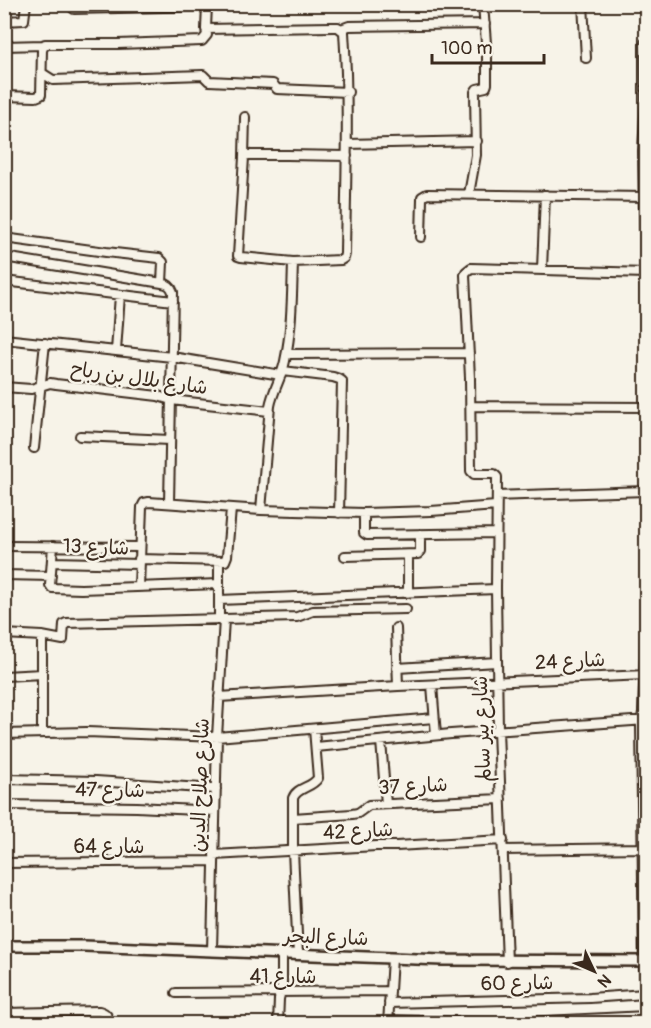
<svg xmlns="http://www.w3.org/2000/svg" width="651" height="1028" font-family="Pangolin,'Playpen Sans Arabic',sans-serif">
	<rect width="100%" height="100%" fill="#f7f3e8"/>
	<filter id="ink" filterUnits="userSpaceOnUse"><feTurbulence type="fractalNoise" baseFrequency=".0167" numOctaves="2"/><feDisplacementMap in="SourceGraphic" scale="12" xChannelSelector="R" yChannelSelector="G"/><feConvolveMatrix kernelMatrix="1 2 1 2 8 2 1 2 1" color-interpolation-filters="sRGB"/></filter>
	<g filter="url(#ink)">
		<g fill="none" stroke-linecap="round" stroke-linejoin="round">
			<g stroke="#3b2a1e" stroke-width="12">
				<path id="minor" d="M207 4 206 29 333 27H338L344 32C349 106 346 180 345 254L344 258 341 260 293 262 241 257 238 256 244 157 245 117
					M583 4 586 58
					M74 9 207 6
					M4 21 24 20 26 4
					M341 29 349 26 485 24
					M645 43 646 98 643 151 646 330
					M4 46 43 45
					M42 73 53 80 203 75 209 81 273 84 277 89 348 92
					M4 96 36 97 41 95 42 50 45 44H118L202 41 207 35 206 29
					M347 144 477 141
					M244 157 248 155H287L347 156
					M469 194 476 155 475 92 477 89 486 87 487 84V56L483 4
					M421 237 422 199V197L427 194 646 197
					M4 238 106 252 159 258 163 262 162 283
					M4 257 162 283C168 284 171 286 173 292L169 503
					M542 269 545 195
					M4 281 173 301
					M4 339 172 357 281 375
					M116 351 120 295
					M287 354 469 353
					M283 371 333 377 339 379 342 381 339 513
					M4 387 31 389 50 383 56 384 158 396 171 400 269 411
					M471 406 646 407
					M80 436 170 440
					M34 448 45 343
					M497 496 646 491
					M261 510 364 513 431 511 496 506
					M364 513V533L367 535 496 533
					M4 546 140 547
					M53 546 50 585 52 588 81 589 219 584
					M408 555V593
					M345 556 418 554 420 551V534
					M139 559 225 561 227 556 231 509
					M52 562 139 564
					M4 575 51 576
					M139 587 142 507 144 503 149 502 261 510 270 406C273 390 282 377 285 361 292 329 292 295 293 262
					M219 600 496 589
					M219 619V561
					M396 628 398 686
					M4 634 42 636 63 640 64 624 66 623 297 617 313 611 406 609
					M397 668 497 662
					M4 676 42 674
					M432 685 436 735
					M219 697 398 686 645 675
					M42 733V636
					M4 734 87 732 217 737 434 718
					M381 741 386 804
					M316 747 451 734 646 720
					M4 779 96 781 216 789
					M4 805 137 807 215 811
					M293 818 352 814 358 813 369 805 501 799
					M503 850 643 848
					M214 855 376 846H396L503 840
					M4 863 214 861
					M212 951 217 737 224 619
					M298 955 293 851V798C297 787 312 788 318 778L314 729
					M507 962 498 730 496 589 497 477 494 474H474L471 471 470 378 465 275 466 272 471 268 646 273
					M176 993 390 991
					M389 1003 590 998 645 994
					M5 1009V1024
					M5 1013 99 1011C107 1013 108 1016 108 1024
					M388 1020 505 1023 646 1016
					M278 1024 279 999 282 986V954
					M388 1024 392 958
					M646 1024 644 961 641 725 643 712 646 630"/>
			</g>
			<g stroke="#3b2a1e" stroke-width="14">
				<path id="tertiary" d="M4 946H84L442 960 646 961"/>
			</g>
			<use href="#minor" stroke="#f7f3e8" stroke-width="8"/>
			<use href="#tertiary" stroke="#f7f3e8" stroke-width="9"/>
		</g>
	</g>
	<g text-anchor="middle" dominant-baseline="central" stroke-width="5" stroke-linejoin="round" paint-order="stroke">
		<g font-size="20" fill="#3b2a1e" stroke="#f7f3e8">
			<text transform="translate(139 378) rotate(8)">شارع بلال بن رباح</text>
			<text transform="translate(96 547) rotate(2)">شارع 13</text>
			<text transform="translate(570 661) rotate(-3)">شارع 24</text>
			<text transform="translate(482 729) rotate(-92)">شارع بير سالم</text>
			<text transform="translate(200 785) rotate(-88)">شارع صلاح الدين</text>
			<text transform="translate(413 786) rotate(-3)">شارع 37</text>
			<text transform="translate(110 790) rotate(1)">شارع 47</text>
			<text transform="translate(358 831) rotate(-3)">شارع 42</text>
			<text x="109" y="846">شارع 64</text>
			<text transform="translate(326 937) rotate(2)">شارع البحر</text>
			<text x="283" y="976">شارع 41</text>
			<text transform="translate(517 983) rotate(-1)">شارع 60</text>
		</g>
	</g>
	<rect width="651" height="1028" fill="none" stroke="#f7f3e8" stroke-width="24"/>
	<rect x="12" y="12" width="627" height="1004" fill="none" stroke="#3b2a1e" stroke-width="2" filter="url(#ink)"/>
	<g transform="translate(594 971) rotate(134)" stroke="#f7f3e8" stroke-width="4.5" paint-order="stroke">
	<path d="M0-4.5L10 22L0 15L-10 22Z" fill="#3b2a1e"/>
	<text y="-9" font-size="16" font-weight="bold" text-anchor="middle" fill="#3b2a1e">N</text>
	</g>
	<path d="M432 54v9h112v-9" fill="none" stroke="#3b2a1e" stroke-width="3"/>
	<text x="441" y="54" font-size="18" fill="#3b2a1e" stroke="#f7f3e8" stroke-width="4.5" paint-order="stroke">100 m</text>
</svg>
